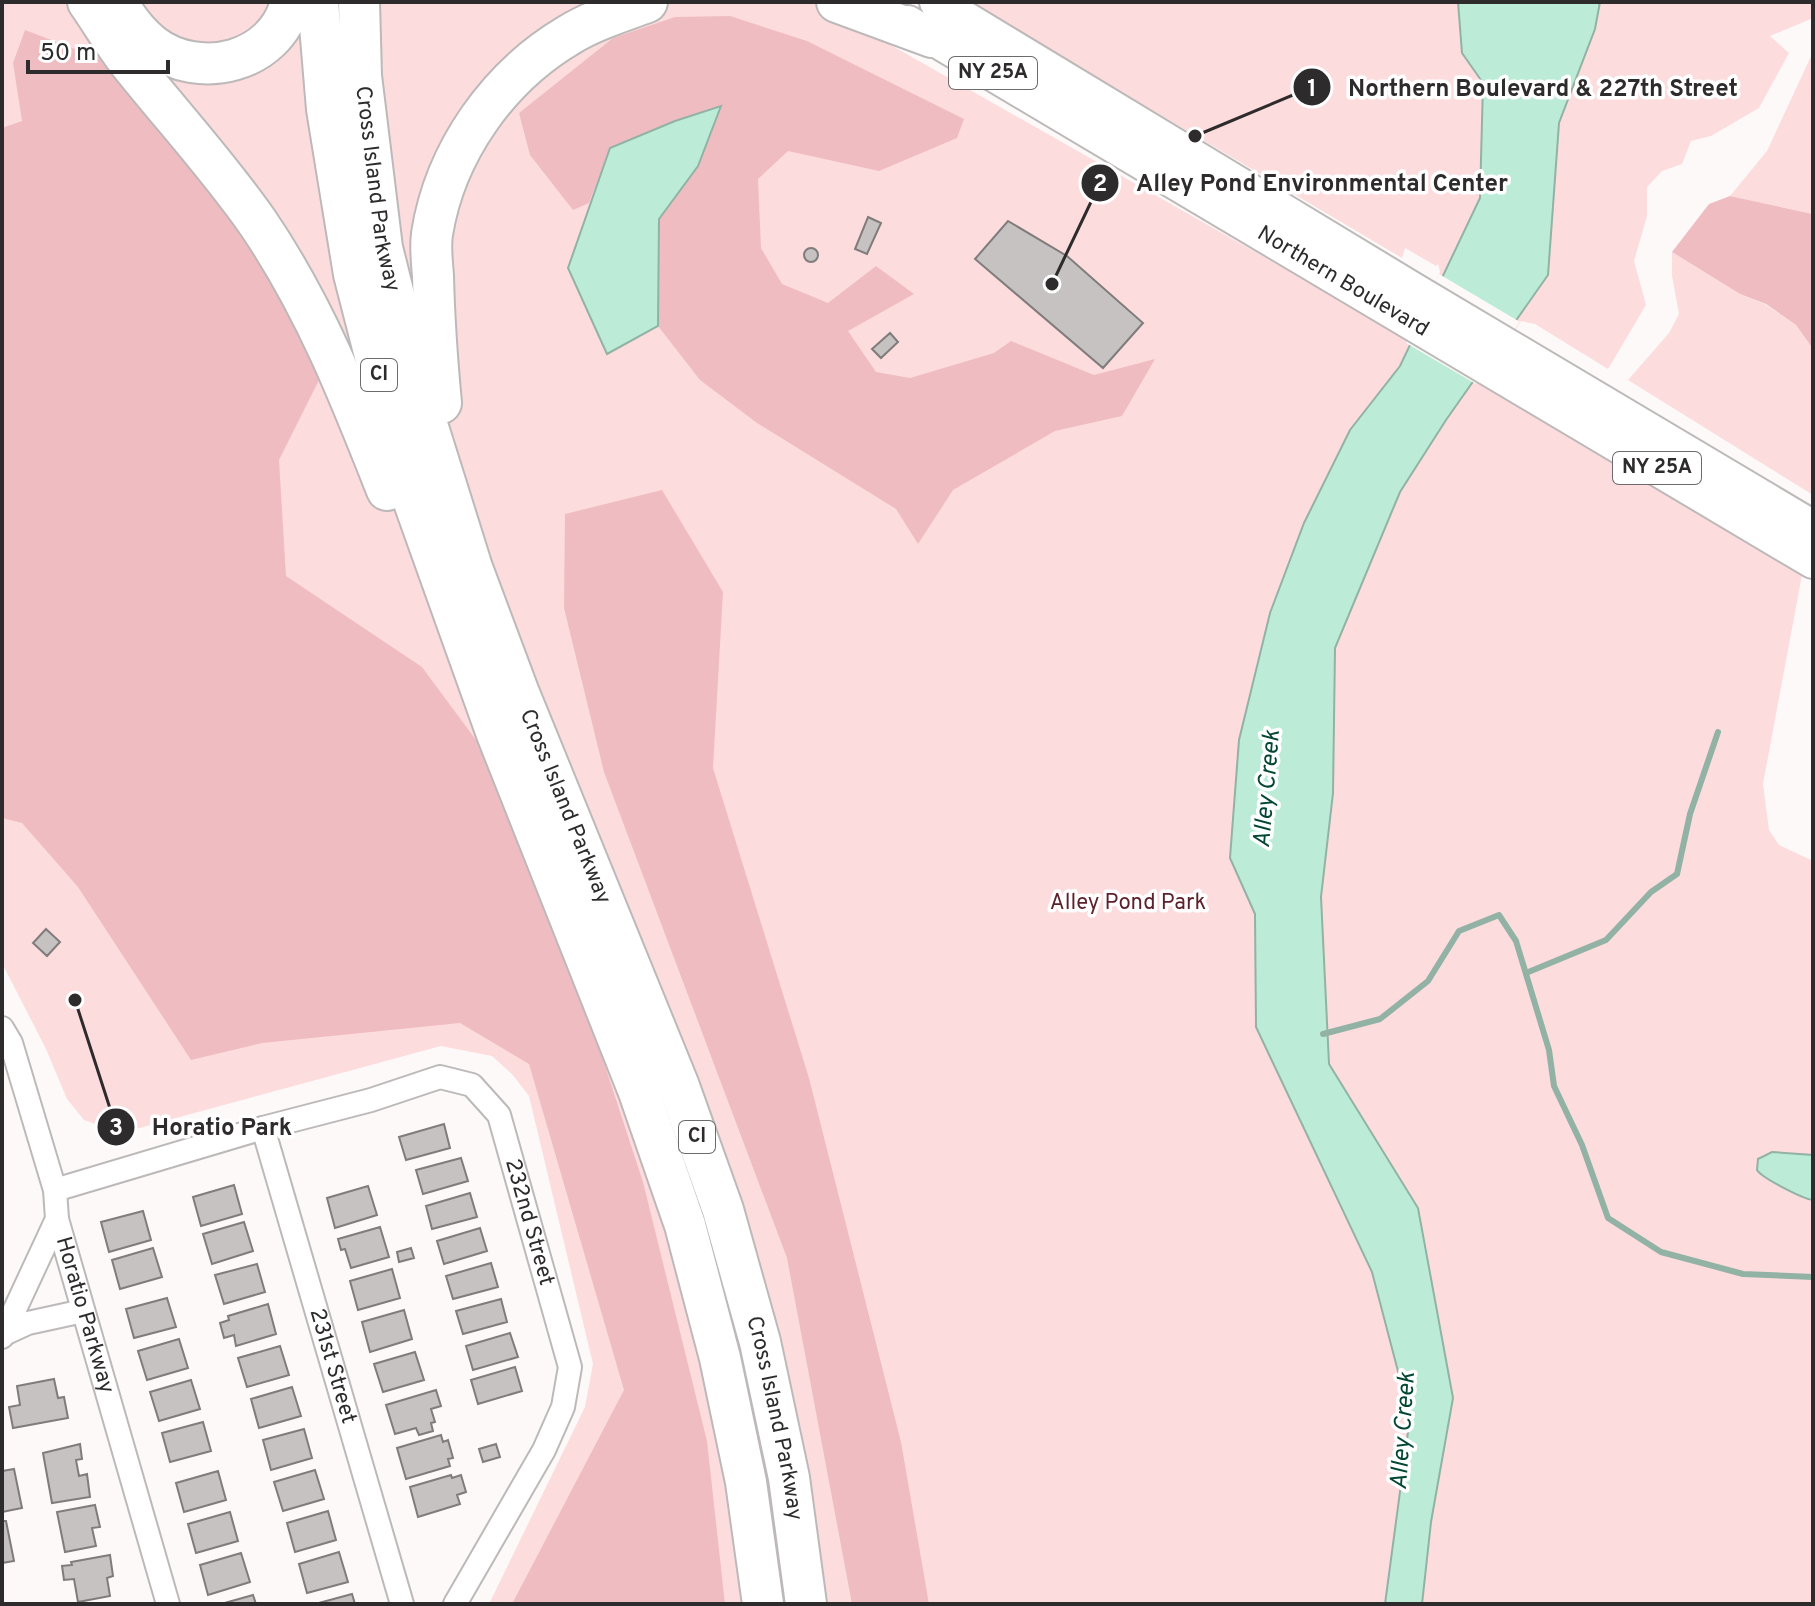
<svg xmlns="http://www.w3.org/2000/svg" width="1815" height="1606" font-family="Overpass,sans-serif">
	<rect width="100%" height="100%" fill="#fdf9f9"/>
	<path fill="#fddcde" d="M2 2H815L1407 338 1440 272 1438 264 1436 266 1405 248 1402 258 1008 25 973 2H1458L1462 53 1483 83 1480 198 1412 341 1548 275 1559 123 1595 29 1600 2H1813V18L1770 36 1789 53 1759 108 1711 136 1691 141 1682 164 1662 171 1647 187V216L1634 261 1646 305 1608 369 1535 324 1521 321 1485 382 1804 564 1763 784 1769 830 1779 845 1813 861V1604H489L585 1407 593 1364 529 1096 512 1074 492 1056 441 1046 121 1133 84 1120 67 1099 46 1049 2 963Z
		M1813 52V214L1730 196 1767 151Z
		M1672 252 1740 294 1765 304 1796 325 1813 349V495L1628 380 1669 333 1679 314 1672 276Z"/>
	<path fill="#efbdc1" d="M730 16 807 41 964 119 957 138 879 171 788 151 758 179 761 248 782 284 828 303 876 266 914 294 848 331 876 372 910 378 994 353 1011 341 1094 375 1155 359 1122 416 1055 431 953 490 918 544 896 509 757 423 700 380 658 326 659 219 698 166 610 148 589 203 573 210 530 155 519 113 613 38 675 17Z
		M25 30 109 62 246 233 322 374 279 460 286 576 422 667 496 767 546 885 643 1182 707 1441 725 1604H512L624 1390 529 1064 460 1023 262 1043 191 1060 78 887 22 823 2 818V128L22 121 13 63Z
		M1730 196 1813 214V349L1796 325 1766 304 1740 294 1672 252 1709 204Z
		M662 490 723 592 713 768 809 1078 901 1442 929 1604H852L787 1258 604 772 564 608 565 514Z"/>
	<path fill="#bcecd8" stroke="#91b2a4" stroke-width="2" d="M1458 2H1600L1595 29 1559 123 1548 275 1446 420 1400 492 1335 648 1333 793 1321 897 1329 1064 1418 1208 1453 1398 1431 1522 1422 1604H1385L1410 1417 1372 1272 1256 1027 1255 914 1230 858 1239 740 1270 613 1304 523 1350 430 1400 366 1480 198 1483 83 1462 53Z
		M721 106 698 166 659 219 658 326 607 354 568 268 610 148 675 121Z
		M1772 1152 1813 1155V1200C1803 1199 1762 1178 1757 1170L1758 1159Z"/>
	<path fill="#fdf9f9" d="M1439 274 1520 322 1476 384 1406 343Z"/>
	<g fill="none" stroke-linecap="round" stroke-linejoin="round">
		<path stroke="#91b2a4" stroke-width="6" d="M1526 973 1606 940 1651 892 1677 874 1690 814 1718 732
			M1323 1034 1380 1019 1428 981 1459 931 1499 915 1516 941 1549 1050 1554 1086 1582 1145 1608 1218 1661 1252 1743 1274 1813 1277"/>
	</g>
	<path fill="#c6c2c2" stroke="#807c7c" stroke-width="2" d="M868 217 881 223 867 254 855 249Z
		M1008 221 1067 256 1143 323 1103 368 975 259Z
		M804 255a7 7 0 1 1 14 0a7 7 0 1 1-14 0Z
		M890 333 898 342 881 358 872 349Z
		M46 929 60 942 47 956 33 943Z
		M444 1124 450 1148 406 1160 399 1137Z
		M461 1158 468 1181 423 1194 416 1170Z
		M234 1185 242 1214 201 1226 193 1197Z
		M368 1186 377 1215 335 1228 327 1198Z
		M470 1193 477 1217 432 1229 426 1206Z
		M143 1211 151 1240 109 1252 101 1222Z
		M244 1222 253 1251 212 1264 203 1234Z
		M380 1227 389 1257 351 1268 345 1249 341 1250 338 1239Z
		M480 1228 487 1251 444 1264 437 1241Z
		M153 1248 162 1277 120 1289 112 1260Z
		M411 1248 414 1258 399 1262 397 1252Z
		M491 1263 498 1287 453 1299 446 1276Z
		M257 1264 265 1292 224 1304 215 1275Z
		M392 1269 400 1298 358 1310 350 1281Z
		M167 1298 176 1327 134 1338 126 1309Z
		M501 1299 507 1322 463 1334 456 1311Z
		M268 1304 276 1334 236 1346 234 1335 224 1338 220 1323 229 1320 228 1316Z
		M404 1310 412 1339 370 1352 362 1322Z
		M510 1333 518 1357 473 1370 466 1346Z
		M179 1339 188 1368 147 1380 138 1351Z
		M280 1346 289 1375 247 1387 238 1358Z
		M415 1352 424 1380 383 1392 374 1364Z
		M515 1367 522 1391 478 1404 471 1380Z
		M54 1379 58 1398 64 1397 68 1418 13 1428 9 1407 20 1405 17 1386Z
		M191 1380 200 1409 159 1421 150 1392Z
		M292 1387 301 1416 259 1428 251 1399Z
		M436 1390 441 1406 431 1409 435 1422 431 1423 433 1431 419 1435 416 1428 395 1434 386 1405Z
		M203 1422 211 1451 170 1462 162 1433Z
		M304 1429 312 1458 271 1470 263 1440Z
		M441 1435 443 1442 448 1440 453 1458 448 1459 450 1466 406 1479 397 1448Z
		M80 1444 82 1459 76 1460 79 1476 87 1474 90 1497 52 1503 43 1453Z
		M496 1444 500 1457 483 1462 479 1449Z
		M14 1469 22 1508 2 1512V1471Z
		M315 1470 324 1499 283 1511 274 1482Z
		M218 1471 226 1500 184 1512 176 1483Z
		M451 1475 452 1478 461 1475 466 1492 457 1495 460 1504 418 1517 410 1487Z
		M95 1505 100 1527 92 1528 96 1546 65 1552 57 1512Z
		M328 1511 336 1540 295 1552 287 1523Z
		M230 1512 238 1541 196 1553 188 1524Z
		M2 1521H6L14 1561 2 1563Z
		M339 1552 348 1582 307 1593 299 1564Z
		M241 1553 250 1582 208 1595 200 1565Z
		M110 1555 113 1576 107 1578 110 1596 78 1602 74 1579 64 1580 62 1566 72 1565 71 1562Z
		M352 1594 355 1604H315Z
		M253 1595 256 1604H221Z"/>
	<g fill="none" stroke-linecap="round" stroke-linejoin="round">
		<g stroke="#bdb9b9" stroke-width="26">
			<g id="minor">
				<path id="s1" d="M2 1028 11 1043 55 1190 57 1219 168 1604"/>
				<path id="s2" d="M263 1128 402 1604"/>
				<path id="s3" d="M55 1190 263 1128 371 1100 440 1077 472 1085 499 1115 570 1367 563 1407 544 1450 455 1604"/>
				<path d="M4 1334 28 1323 83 1311"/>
				<path d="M2 1337 57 1219"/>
			</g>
		</g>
		<g stroke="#bdb9b9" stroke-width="38">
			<g id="primary">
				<path d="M937 2 1413 290 1813 528"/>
				<path id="s4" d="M908 23 1813 561"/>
			</g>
		</g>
		<g stroke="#bdb9b9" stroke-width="44">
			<g id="motorway">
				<path d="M88 2C102 22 114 43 129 62 172 116 219 167 258 223 315 307 350 396 387 490"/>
				<path d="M117 2C126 18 137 33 152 45 199 81 276 63 291 2"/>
				<path d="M318 2 327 109 354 274 409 488 497 734 639 1092 685 1225 720 1358 746 1482 763 1604"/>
				<path id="s5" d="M359 2 361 76 382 248 425 418 472 568 518 691 678 1084 723 1210 760 1342 789 1478 806 1604"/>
				<path d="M837 2 932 37"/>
				<path d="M441 403C437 361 434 319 433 276 432 263 430 247 432 234 445 152 498 77 569 35 593 20 621 12 647 2"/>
			</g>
		</g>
		<use href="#minor" stroke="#fff" stroke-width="22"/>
		<use href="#primary" stroke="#fff" stroke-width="34"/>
		<use href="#motorway" stroke="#fff" stroke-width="40"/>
	</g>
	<g text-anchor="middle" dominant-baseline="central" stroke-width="7" stroke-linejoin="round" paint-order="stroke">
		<g fill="#fff" stroke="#6c6b6b" stroke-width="2">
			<rect x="949" y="57" width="88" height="32" rx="6"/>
			<rect x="361" y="359" width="36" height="32" rx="6"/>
			<rect x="1613" y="452" width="88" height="32" rx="6"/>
			<rect x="679" y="1121" width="36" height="32" rx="6"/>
		</g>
		<g font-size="20" font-weight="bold" fill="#2d2b2c">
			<text x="993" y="73">NY 25A</text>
			<text x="379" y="375">CI</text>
			<text x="1657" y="468">NY 25A</text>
			<text x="697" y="1137">CI</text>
		</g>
		<g font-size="22" fill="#2d2b2c" stroke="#fff">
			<text stroke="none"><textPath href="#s5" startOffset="188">Cross Island Parkway</textPath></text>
			<text stroke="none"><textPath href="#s4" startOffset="506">Northern Boulevard</textPath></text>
			<text stroke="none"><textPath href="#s5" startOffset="836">Cross Island Parkway</textPath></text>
			<text stroke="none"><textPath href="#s3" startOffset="586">232nd Street</textPath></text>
			<text stroke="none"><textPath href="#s1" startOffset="300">Horatio Parkway</textPath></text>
			<text stroke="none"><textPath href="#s2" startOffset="248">231st Street</textPath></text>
			<text stroke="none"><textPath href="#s5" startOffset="1484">Cross Island Parkway</textPath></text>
		</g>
		<g font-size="22" fill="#5c212a" stroke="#fff">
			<text x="1128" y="903">Alley Pond Park</text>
		</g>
		<g font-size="24" font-style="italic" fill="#034633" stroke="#fff">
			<text transform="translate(1268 789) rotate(-85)">Alley Creek</text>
			<text transform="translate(1404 1431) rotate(-86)">Alley Creek</text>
		</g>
	</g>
	<path fill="none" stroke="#2d2b2c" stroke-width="3" d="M1195 136L1312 87M1052 284L1100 183M75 1000L116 1127"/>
	<g fill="#2d2b2c" stroke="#fff" stroke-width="3">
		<circle cx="1195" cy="136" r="8"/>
		<circle cx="1052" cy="284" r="8"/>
		<circle cx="75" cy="1000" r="8"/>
		<circle cx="1312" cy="87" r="20"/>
		<circle cx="1100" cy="183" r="20"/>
		<circle cx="116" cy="1127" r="20"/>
	</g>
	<g font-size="24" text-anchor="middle" font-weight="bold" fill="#fff">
		<text x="1312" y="96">1</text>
		<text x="1100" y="191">2</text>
		<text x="116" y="1135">3</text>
	</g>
	<g font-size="24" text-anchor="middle" font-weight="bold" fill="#2d2b2c" stroke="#fff" stroke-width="7" stroke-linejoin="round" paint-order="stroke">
		<text x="1543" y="96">Northern Boulevard &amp; 227th Street</text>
		<text x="1322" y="191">Alley Pond Environmental Center</text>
		<text x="222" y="1135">Horatio Park</text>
	</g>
	<rect width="1815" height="1606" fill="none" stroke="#2d2b2c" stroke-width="8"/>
	<path d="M28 60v12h140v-12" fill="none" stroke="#2d2b2c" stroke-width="4"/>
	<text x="40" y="60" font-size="24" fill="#2d2b2c" stroke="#ffffff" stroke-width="6" paint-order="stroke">50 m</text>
</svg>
